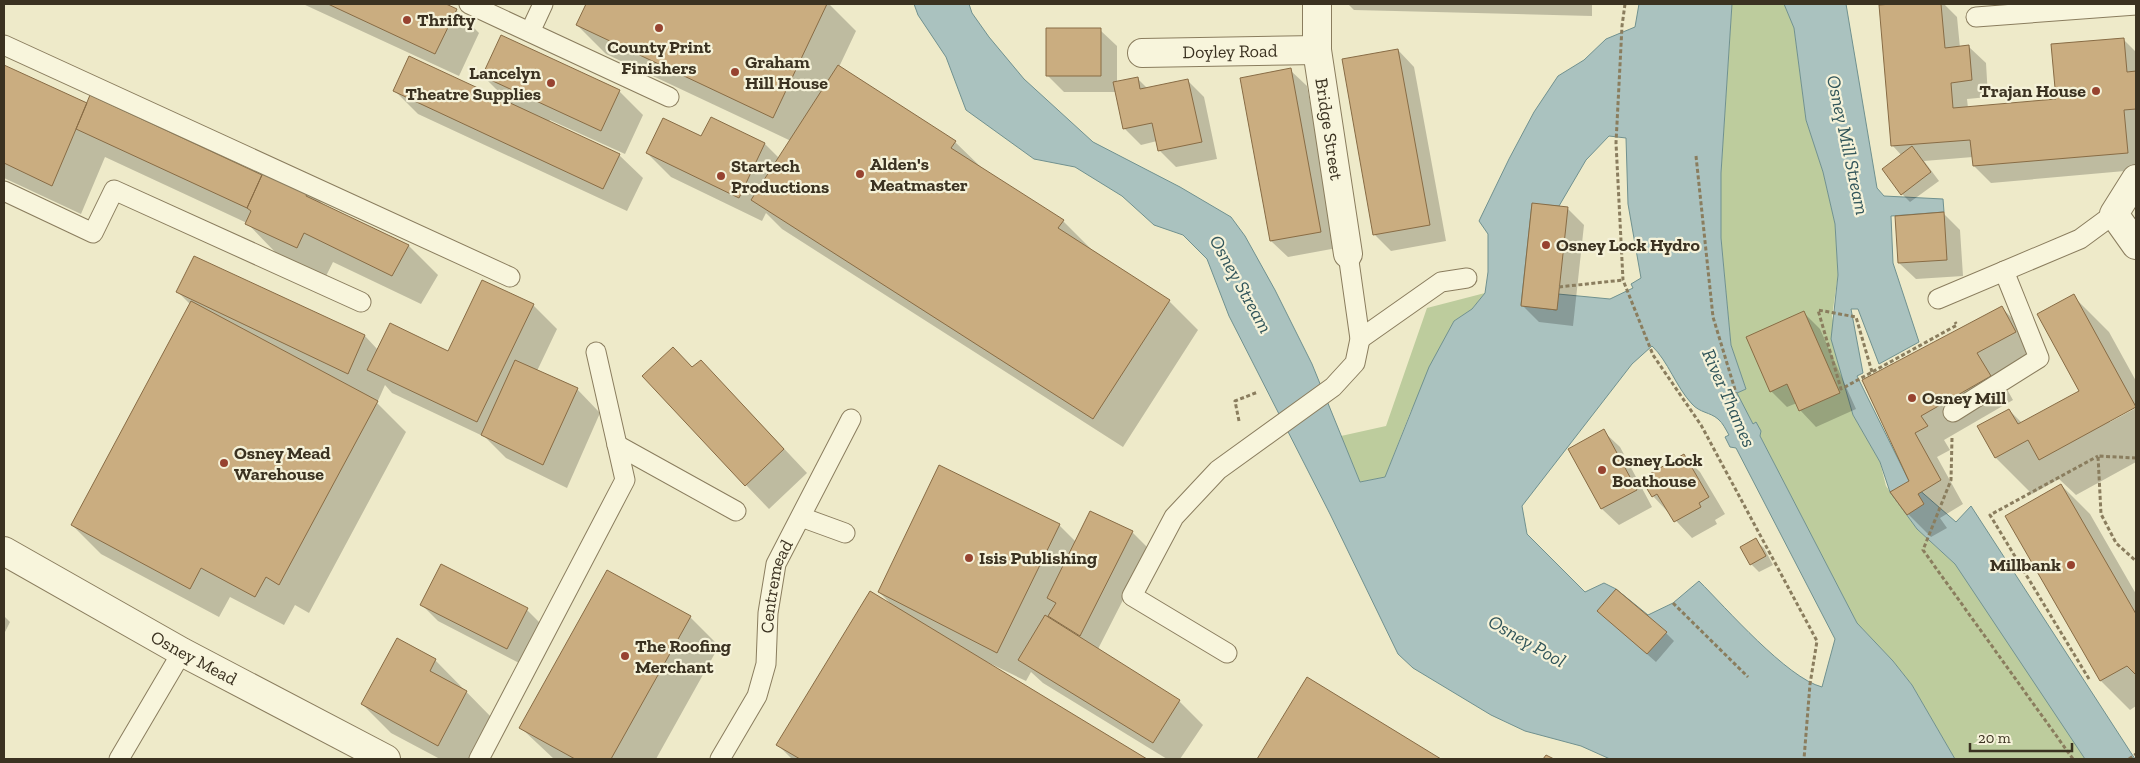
<svg xmlns="http://www.w3.org/2000/svg" width="2140" height="763" font-family="'Zilla Slab',serif">
	<rect width="100%" height="100%" fill="#eeeac9"/>
	<path fill="#bdcc9d" d="M1732 4H1784L1794 28 1806 120 1823 172 1835 224 1838 275 1832 316 1853 415 1880 462 1886 486 1917 529 1955 564 2085 759H1955L1912 685 1893 661 1857 623 1760 436 1761 431 1753 424 1736 393 1746 389 1731 345 1721 238V173Z
		M1485 293 1472 309 1454 321 1410 413 1385 477 1360 482 1341 436 1386 426 1427 308Z"/>
	<path fill="#aac2bf" stroke="#70918f" fill-rule="evenodd" d="M914 4H969L972 13 989 37 1024 79 1093 142 1180 187 1231 217 1245 236 1275 290 1312 364 1360 482 1385 477 1429 367 1454 321 1472 309 1485 293 1488 272V234L1479 221 1509 159 1534 112 1558 76 1584 60 1606 39 1635 27 1639 4H1732L1721 173V238L1731 345 1746 389 1737 393 1753 424 1756 422 1761 431 1760 436 1857 623 1893 661 1912 685 1955 759H1610L1581 746 1525 731 1491 715 1413 668 1398 654 1330 514 1229 316 1207 259 1183 235 1154 225 1122 196 1075 167 1034 159 966 110 946 57 918 15ZM1609 136 1626 138 1628 204 1641 278 1631 284 1633 288 1610 299 1558 294 1556 310 1521 305 1532 204 1559 206 1586 160ZM1652 346C1668 361 1676 387 1692 404 1700 413 1710 412 1718 419 1723 423 1726 430 1729 435L1725 437 1730 447 1736 448 1835 639 1822 687C1787 678 1726 608 1699 581L1673 603 1648 615 1616 589 1604 583 1585 592 1527 534 1522 506 1632 364Z
		M1784 4H1846L1877 188 1884 196 1943 199 1944 212 1891 216 1893 263 1919 342 1879 364 1858 309H1851L1863 373 1857 376 1909 481 1956 522 1971 506 2135 759H2085L1955 564 1917 529 1890 492 1880 462 1853 415 1831 339 1838 275 1835 224 1823 172 1806 120 1794 28Z"/>
	<path fill="#0003" d="M303 4H443L456 10 479 33 459 76Z
		M587 4H829L856 31 839 67 955 142 985 171 1063 221 1092 250 1169 301 1198 330 1123 447 782 229 766 213 762 221 671 177 647 153 702 138 711 118 765 144 779 158 791 141 606 54 577 25Z
		M1348 4H1592V16L1354 10Z
		M1907 4H1944L1957 17 1960 48 1969 47 1986 63 1988 97 1967 99 1968 108 2057 100 2123 39 2136 52V170L1991 183 1974 166 1973 157 1924 161 1939 181 1910 202 1902 194V156L1893 146 1880 6Z
		M1100 30 1117 46V83L1137 78 1148 89 1188 81 1204 97 1217 159 1176 167 1159 150 1157 141 1141 145 1124 128 1116 92H1064L1047 75Z
		M1398 50 1414 67 1446 241 1391 251 1374 234Z
		M4 66 88 104 263 177 308 190 325 206 409 246 438 275 421 304 333 262 326 276 276 253 247 223 105 157 81 214 4 178Z
		M1290 70 1307 86 1337 248 1288 257 1271 241 1241 79Z
		M483 76 619 91 643 115 625 154 550 120 549 122 619 155 643 178 627 211 418 114 394 90 511 104Z
		M1567 208 1584 225 1573 326 1539 322 1522 305Z
		M1944 214 1960 230 1963 276 1916 279 1899 263Z
		M178 292 365 336 378 350 449 353 533 305 557 329 537 371 577 389 600 413 567 488 506 458 485 437 392 393 385 385 377 403 406 432 309 613 295 605 284 625 230 597 219 617 101 554 72 525 191 305Z
		M2073 296 2109 332 2136 381V405L2110 420V422L2136 408V462L2076 495 2059 479 2032 494 1996 458 1979 427 2009 410 2022 423 2080 391Z
		M2001 307 2025 331 2039 356 2000 377 2013 400 1944 440 1950 450 1937 457 1963 504 1940 518 1947 528 1931 537 1908 514 1911 481 1863 381Z
		M1804 313 1820 329 1856 409 1816 427 1800 410 1797 403 1787 407 1771 391Z
		M693 368 724 385 807 473 769 509 746 485Z
		M1603 431 1620 447 1652 507 1619 525 1602 509 1570 450Z
		M1683 455 1700 472 1725 514 1715 520 1717 524 1692 538 1653 496Z
		M2061 485 2090 514 2136 594V706L2130 710 2101 681 2007 517Z
		M1059 525 1076 542 1132 532 1149 549 1098 649 1179 701 1203 725 1180 759H1167L1043 683 1031 672 1026 681 987 662 986 663 1144 759H792L778 745 891 604 879 592Z
		M1755 540 1764 548 1773 565 1759 572 1751 564Z
		M421 604 527 610 543 626 523 665 438 621Z
		M4 616 10 622 4 634Z
		M690 617 719 646 656 759H554L521 728Z
		M1607 619 1666 633 1674 641 1656 662Z
		M435 660 495 721 475 759H440L391 733 362 704Z
		M1307 678 1439 759H1259Z"/>
	<path fill="#caad80" stroke="#886c45" d="M328 4H446L457 9 435 54Z
		M586 4H827L773 118 576 25Z
		M1892 4H1941L1945 48 1969 45 1972 80 1951 83 1953 108 2056 99 2051 44 2124 38 2127 72 2136 71V109L2124 110 2128 153 1973 166 1970 140 1891 146 1879 5Z
		M1046 28H1101V76H1046Z
		M501 35 620 90 601 131 482 76Z
		M1398 49 1430 225 1373 235 1342 59Z
		M409 56 620 154 603 189 393 91Z
		M4 65 87 103 52 186 4 163Z
		M838 65 956 141 951 148 1064 220 1058 228 1170 300 1093 419 751 200Z
		M1291 68 1321 232 1270 241 1240 78Z
		M1138 77 1140 89 1188 79 1202 142 1158 151 1152 123 1123 129 1113 82Z
		M90 95 262 175 247 208 76 129Z
		M711 117 765 143 739 198 646 153 663 118 701 136Z
		M1912 146 1931 172 1901 195 1882 169Z
		M265 168 309 189 306 196 409 245 392 276 304 233 297 248 245 224 251 211 247 208Z
		M1532 203 1568 207 1557 310 1521 306Z
		M1944 212 1947 260 1898 263 1895 216Z
		M194 256 365 335 348 374 176 292Z
		M482 280 534 304 477 422 367 370 390 323 448 351Z
		M2074 294 2136 407 2039 460 2028 440 1995 458 1977 426 2009 409 2018 424 2079 391 2037 314Z
		M191 301 378 401 279 585 266 577 255 597 201 568 190 589 71 525Z
		M2002 306 2016 332 1977 353 1991 376 1921 416 1928 426 1915 433 1941 480 1918 494 1924 504 1907 515 1890 492 1909 481 1862 380Z
		M1804 311 1840 393 1799 411 1787 384 1770 392 1746 337Z
		M673 347 692 367 701 360 784 449 745 486 642 376Z
		M515 360 578 388 543 465 481 435Z
		M1604 429 1637 490 1601 509 1568 449Z
		M1684 454 1709 497 1699 503 1701 507 1674 522 1657 494 1652 497 1641 479Z
		M939 465 1060 524 997 653 878 592Z
		M2061 484 2136 614V675L2127 666 2100 681 2005 516Z
		M1090 511 1133 531 1080 636 1048 616 1056 603 1047 598Z
		M1756 538 1766 556 1750 565 1740 547Z
		M441 564 528 608 507 649 420 605Z
		M607 570 691 616 611 759H575L519 728Z
		M1616 589 1667 632 1647 654 1597 611Z
		M870 591 1147 759H800L776 745Z
		M1045 615 1180 700 1153 743 1018 660Z
		M397 638 436 659 430 671 467 691 438 746 361 704Z
		M1307 677 1441 759H1257Z
		M1546 755 1554 759H1543Z"/>
	<g fill="none" stroke-linecap="round" stroke-linejoin="round">
		<g stroke="#8a7d5e" stroke-width="21">
			<g id="lane">
				<path d="M469 4 669 97"/>
				<path d="M1976 17 2136 5"/>
				<path d="M530 32 543 4"/>
				<path d="M4 45 510 277"/>
				<path d="M4 191 93 233 114 190 361 302"/>
				<path d="M1938 299 2080 239 2114 214"/>
				<path d="M1360 339 1441 282 1467 278"/>
				<path d="M1953 412 2039 358 2004 271"/>
				<path d="M617 445 736 511"/>
				<path d="M801 517 845 533"/>
				<path d="M1227 653 1132 596 1174 517 1218 470 1333 387 1355 363 1360 339 1348 254"/>
				<path d="M119 759 182 652"/>
				<path d="M479 759 625 480 596 352"/>
				<path id="s1" d="M720 759 757 696 766 664 768 613 776 564 851 419"/>
			</g>
		</g>
		<g stroke="#8a7d5e" stroke-width="30">
			<g id="street">
				<path id="s2" d="M1317 4V50L1348 254"/>
				<path id="s3" d="M1142 53 1317 50"/>
				<path d="M2136 179 2114 214 2136 245"/>
				<path id="s4" d="M4 551 182 652 386 759"/>
			</g>
		</g>
		<path stroke="#8a7d5e" stroke-width="3" stroke-dasharray="4 2.5" stroke-linecap="butt" d="M1625 4 1622 26 1616 143 1623 280 1653 355 1701 425 1817 641 1810 684 1804 759
			M1696 156 1713 317 1736 393
			M1559 287 1623 280
			M1872 372 1856 317 1818 310 1841 389 1845 387 1957 325 1955 322
			M1239 421 1235 401 1258 392
			M1952 438 1951 480 1923 550 2073 759
			M2136 458 2098 456 2101 514 2116 543 2136 561
			M1673 603 1748 677
			M2089 679 1990 515 2098 456
			M2129 759 2136 754"/>
		<use href="#lane" stroke="#f8f5dc" stroke-width="19"/>
		<use href="#street" stroke="#f8f5dc" stroke-width="28"/>
	</g>
	<g fill="#974330" stroke="#f5f2d9" stroke-width="2">
		<circle cx="407" cy="20" r="5"/>
		<circle cx="659" cy="28" r="5"/>
		<circle cx="735" cy="72" r="5"/>
		<circle cx="551" cy="83" r="5"/>
		<circle cx="2096" cy="91" r="5"/>
		<circle cx="860" cy="174" r="5"/>
		<circle cx="721" cy="176" r="5"/>
		<circle cx="1546" cy="245" r="5"/>
		<circle cx="1912" cy="398" r="5"/>
		<circle cx="224" cy="463" r="5"/>
		<circle cx="1602" cy="470" r="5"/>
		<circle cx="969" cy="558" r="5"/>
		<circle cx="2071" cy="565" r="5"/>
		<circle cx="625" cy="656" r="5"/>
	</g>
	<g text-anchor="middle" dominant-baseline="central" stroke-width="4.5" stroke-linejoin="round" paint-order="stroke">
		<g font-size="18" font-weight="bold" fill="#3b3221" stroke="#f5f2d9" text-anchor="start">
			<text x="417" y="20">Thrifty</text>
			<text x="659" y="47" text-anchor="middle">County Print<tspan x="659" dy="21">Finishers</tspan></text>
			<text x="745" y="62">Graham<tspan x="745" dy="21">Hill House</tspan></text>
			<text x="541" y="73" text-anchor="end">Lancelyn<tspan x="541" dy="21">Theatre Supplies</tspan></text>
			<text x="2086" y="91" text-anchor="end">Trajan House</text>
			<text x="870" y="164">Alden's<tspan x="870" dy="21">Meatmaster</tspan></text>
			<text x="731" y="166">Startech<tspan x="731" dy="21">Productions</tspan></text>
			<text x="1556" y="245">Osney Lock Hydro</text>
			<text x="1922" y="398">Osney Mill</text>
			<text x="234" y="453">Osney Mead<tspan x="234" dy="21">Warehouse</tspan></text>
			<text x="1612" y="460">Osney Lock<tspan x="1612" dy="21">Boathouse</tspan></text>
			<text x="979" y="558">Isis Publishing</text>
			<text x="2061" y="565" text-anchor="end">Millbank</text>
			<text x="635" y="646">The Roofing<tspan x="635" dy="21">Merchant</tspan></text>
		</g>
		<g font-size="18" fill="#3b3221" stroke="#f5f2d9">
			<text stroke="none"><textPath href="#s3" startOffset="88">Doyley Road</textPath></text>
			<text stroke="none"><textPath href="#s2" startOffset="126">Bridge Street</textPath></text>
			<text stroke="none"><textPath href="#s1" startOffset="185">Centremead</textPath></text>
			<text stroke="none"><textPath href="#s4" startOffset="218">Osney Mead</textPath></text>
		</g>
		<g font-size="19" font-style="italic" fill="#31555a" stroke="#f5f2d9">
			<text transform="translate(1848 145) rotate(78)">Osney Mill Stream</text>
			<text transform="translate(1241 284) rotate(61)">Osney Stream</text>
			<text transform="translate(1729 398) rotate(66)">River Thames</text>
			<text transform="translate(1527 641) rotate(30)">Osney Pool</text>
		</g>
	</g>
	<rect width="2140" height="763" fill="none" stroke="#3b3221" stroke-width="10"/>
	<path d="M1970 743v8h102v-8" fill="none" stroke="#3b3221" stroke-width="2.5"/>
	<text x="1978" y="743" font-size="15" fill="#3b3221" stroke="#f5f2d9" stroke-width="4" paint-order="stroke">20 m</text>
</svg>
